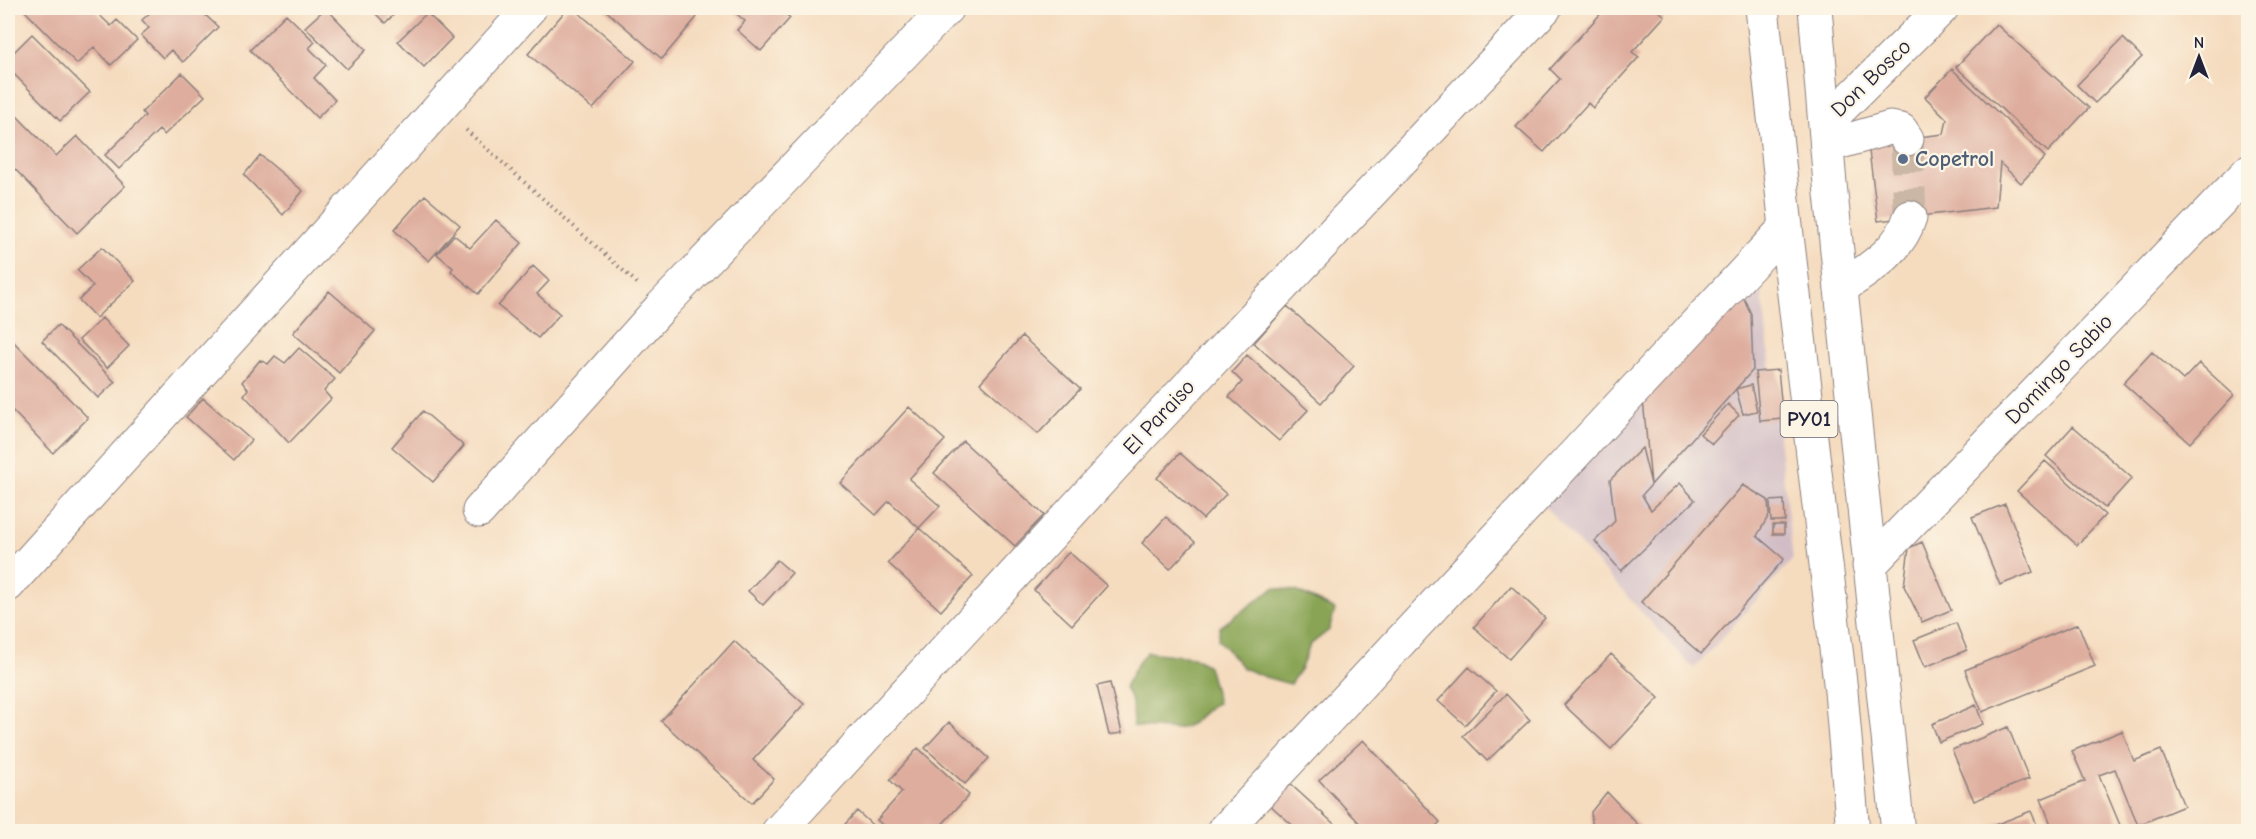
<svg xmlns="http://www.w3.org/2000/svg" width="2256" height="839" font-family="'Comic Neue',sans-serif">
	<rect width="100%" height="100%" fill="#fcf5e5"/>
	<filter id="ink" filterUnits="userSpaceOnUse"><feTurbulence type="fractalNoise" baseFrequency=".0167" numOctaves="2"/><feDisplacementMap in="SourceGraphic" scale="12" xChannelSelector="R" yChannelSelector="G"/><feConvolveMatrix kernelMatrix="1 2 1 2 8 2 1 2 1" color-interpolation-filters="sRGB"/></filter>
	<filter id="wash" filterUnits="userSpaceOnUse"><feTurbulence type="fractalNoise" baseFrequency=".008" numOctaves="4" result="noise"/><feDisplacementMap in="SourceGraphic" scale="24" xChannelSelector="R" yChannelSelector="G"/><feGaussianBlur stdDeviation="1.35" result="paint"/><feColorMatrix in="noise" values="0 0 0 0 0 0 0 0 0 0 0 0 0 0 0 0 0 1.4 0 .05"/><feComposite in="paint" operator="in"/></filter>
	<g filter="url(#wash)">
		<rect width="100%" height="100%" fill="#f5dcbf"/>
		<path fill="#d2bdc6" d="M1758 259 1793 559 1694 669 1540 501Z"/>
		<path fill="#89a455" stroke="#566348" stroke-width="1.5" d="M1274 588 1296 591 1335 610 1329 630 1310 645 1301 668 1290 684 1265 677 1243 668 1218 639 1220 627Z
			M1147 652 1193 657 1208 666 1218 703C1205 707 1199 720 1187 726 1174 732 1147 727 1133 726L1132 702 1125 687 1138 663Z"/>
		<g id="blocks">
			<path fill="#dead9e" d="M22 8H92L111 26 117 20 137 40 111 65 94 47 77 64Z
				M155 8H198L218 27 183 62 171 50 163 58 141 35 149 28 142 20Z
				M326 8 366 50 347 69 305 27Z
				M370 8H401L385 23Z
				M568 8H573L635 61 593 109 528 54Z
				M603 8H687L697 17 662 59Z
				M734 8H778L790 18 761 51 737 30 745 21 732 10Z
				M1606 8H1655L1665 16 1632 52 1639 57 1593 108 1588 103 1544 152 1516 127 1560 79 1550 69Z
				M427 13 452 38 424 67 398 41Z
				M286 14 315 42 309 48 326 65 314 78 335 100 317 118 250 50Z
				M1996 24 2089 108 2048 152 1956 67Z
				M32 34 90 92 60 121 8 68V58Z
				M2123 38 2142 57 2095 103 2077 85Z
				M1952 69 2045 157 2021 183 2000 163 1996 207 1878 221 1868 143 1944 134 1947 119 1925 97Z
				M182 73 205 96 164 135 159 130 119 169 105 155 145 116 142 112Z
				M14 113 56 156 77 136 125 186 77 233 8 162V119Z
				M260 155 303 191 283 215 244 175Z
				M425 195 460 225 429 261 394 230Z
				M496 220 522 243 478 294 451 271 453 268 437 254 454 235 470 248Z
				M102 247 135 281 96 318 79 300 93 286 77 270Z
				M533 266 549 281 537 294 560 314 538 338 498 306Z
				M1739 288 1751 314 1753 370 1736 389 1751 385 1757 411 1743 414 1736 389 1642 495 1651 510 1680 483 1695 500 1621 571 1595 541 1615 521 1610 480 1642 448 1651 484 1642 389Z
				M329 291 375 331 339 373 293 333Z
				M1287 306 1354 366 1321 403 1254 343Z
				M102 318 129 346 107 368 79 340Z
				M58 325 115 382 98 398 42 341Z
				M8 336 88 418 53 453 8 406Z
				M1022 336 1080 389 1038 434 980 383Z
				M299 348 335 379 324 391 331 399 289 443 244 395 248 389 242 382 260 360 268 364 275 356 285 363Z
				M2152 352 2183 380 2199 363 2234 395 2190 443 2123 383Z
				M1247 355 1308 410 1279 441 1229 397 1242 382 1232 372Z
				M1778 370 1783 419 1760 421 1755 372Z
				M203 398 251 440 234 460 186 417Z
				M1728 404 1739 415 1712 444 1700 434Z
				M909 407 945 440 909 479 940 506 919 528 889 501 876 515 840 483Z
				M423 411 464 446 433 482 392 447Z
				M2073 426 2132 478 2105 508 2046 456Z
				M963 441 1044 515 1015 546 934 473Z
				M1180 453 1226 494 1203 519 1157 478Z
				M2045 461 2105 515 2077 545 2017 491Z
				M1743 485 1768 500 1769 515 1757 536 1784 559 1701 654 1641 602Z
				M1784 500 1785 521H1771L1770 501Z
				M2005 504 2033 572 2000 585 1972 517Z
				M1166 517 1195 542 1170 569 1142 543Z
				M1773 525H1784V534H1773Z
				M919 528 973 576 941 611 888 563Z
				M1922 542 1951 610 1922 622 1904 586 1909 548Z
				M1069 552 1107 586 1072 625 1034 590Z
				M777 560 792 573 763 605 748 591Z
				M1511 586 1545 618 1509 659 1474 627Z
				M1956 623 1967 650 1925 667 1914 640Z
				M2078 624 2095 666 1982 712 1965 670Z
				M734 641 804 704 753 760 774 779 752 803 661 721Z
				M1611 654 1659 698 1611 749 1564 705Z
				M1469 667 1496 691 1465 725 1438 701Z
				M1110 683 1122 733 1109 735 1097 686Z
				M1506 694 1530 720 1487 761 1463 736Z
				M1976 705 1983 724 1939 742 1932 724Z
				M949 722 989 758 965 784 925 748Z
				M2008 727 2029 779 1974 801 1952 750Z
				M2122 731 2134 761 2161 750 2184 806 2138 825 2115 769 2099 775 2120 825 2104 832H2054L2041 799 2085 781 2072 751Z
				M1363 740 1440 822 1430 832H1368L1319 780Z
				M918 748 969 795 935 832H890L877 820 902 792 890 780Z
				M1288 782 1343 832H1300L1268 803Z
				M1607 792 1642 829 1640 832H1593L1591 812Z
				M857 811 880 832H838Z
				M2031 811 2040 832H1980L1979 831Z"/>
		</g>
	</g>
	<g filter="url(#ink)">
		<use href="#blocks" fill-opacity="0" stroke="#8c7f7d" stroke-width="1.5"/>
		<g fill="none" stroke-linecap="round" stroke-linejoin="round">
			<path stroke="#cbb7a5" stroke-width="33" stroke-dasharray="33 16" stroke-linecap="butt" d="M1907 139 1910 217"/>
			<g stroke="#8c7f7d" stroke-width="35">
				<path id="minor" d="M1826 123 1942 8
					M1827 146 1890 128 1901 130 1907 139
					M1841 288C1869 269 1900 251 1910 217
					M479 511 662 306 947 8
					M1869 566 2248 172
					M8 585 530 8
					M778 832 1144 433 1545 8
					M1223 832 1786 227"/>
			</g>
			<g stroke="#8c7f7d" stroke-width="35">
				<path id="highway" d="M1762 8 1786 227 1841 691 1853 832
					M1815 8 1830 184 1898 832"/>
			</g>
			<path stroke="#8c7f7d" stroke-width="4" stroke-dasharray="1.5 4.5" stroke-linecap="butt" d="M466 130 637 283"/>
			<use href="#minor" stroke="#fff" stroke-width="33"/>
			<use href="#highway" stroke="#fff" stroke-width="33"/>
		</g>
	</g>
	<circle fill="#5c6f8a" stroke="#fcf5e5" stroke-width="2" cx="1903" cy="159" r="6"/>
	<g text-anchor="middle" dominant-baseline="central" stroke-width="4.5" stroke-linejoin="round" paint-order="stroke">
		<rect fill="#fcf5e5" stroke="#63616e" stroke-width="1.5" x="1780.5" y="401" width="57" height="36" rx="4.5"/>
		<g font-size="21" font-weight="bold" fill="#22223b">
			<text x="1809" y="419">PY01</text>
		</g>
		<g font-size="22" fill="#22223b" stroke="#fcf5e5">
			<text transform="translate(1871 78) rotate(-44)">Don Bosco</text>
			<text transform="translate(2059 369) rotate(-46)">Domingo Sabio</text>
			<text transform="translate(1159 417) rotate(-47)">El Paraiso</text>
		</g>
		<g font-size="22" font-weight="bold" fill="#4e5e75" stroke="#fcf5e5" text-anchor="start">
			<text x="1915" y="159">Copetrol</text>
		</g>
	</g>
	<rect width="2256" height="839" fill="none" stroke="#fcf5e5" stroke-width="30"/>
	<g transform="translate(2199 57)" stroke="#fcf5e5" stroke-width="4.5" paint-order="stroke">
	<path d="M0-4.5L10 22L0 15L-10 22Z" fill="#22223b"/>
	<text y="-9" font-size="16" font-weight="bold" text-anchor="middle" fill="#22223b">N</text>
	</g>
</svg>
